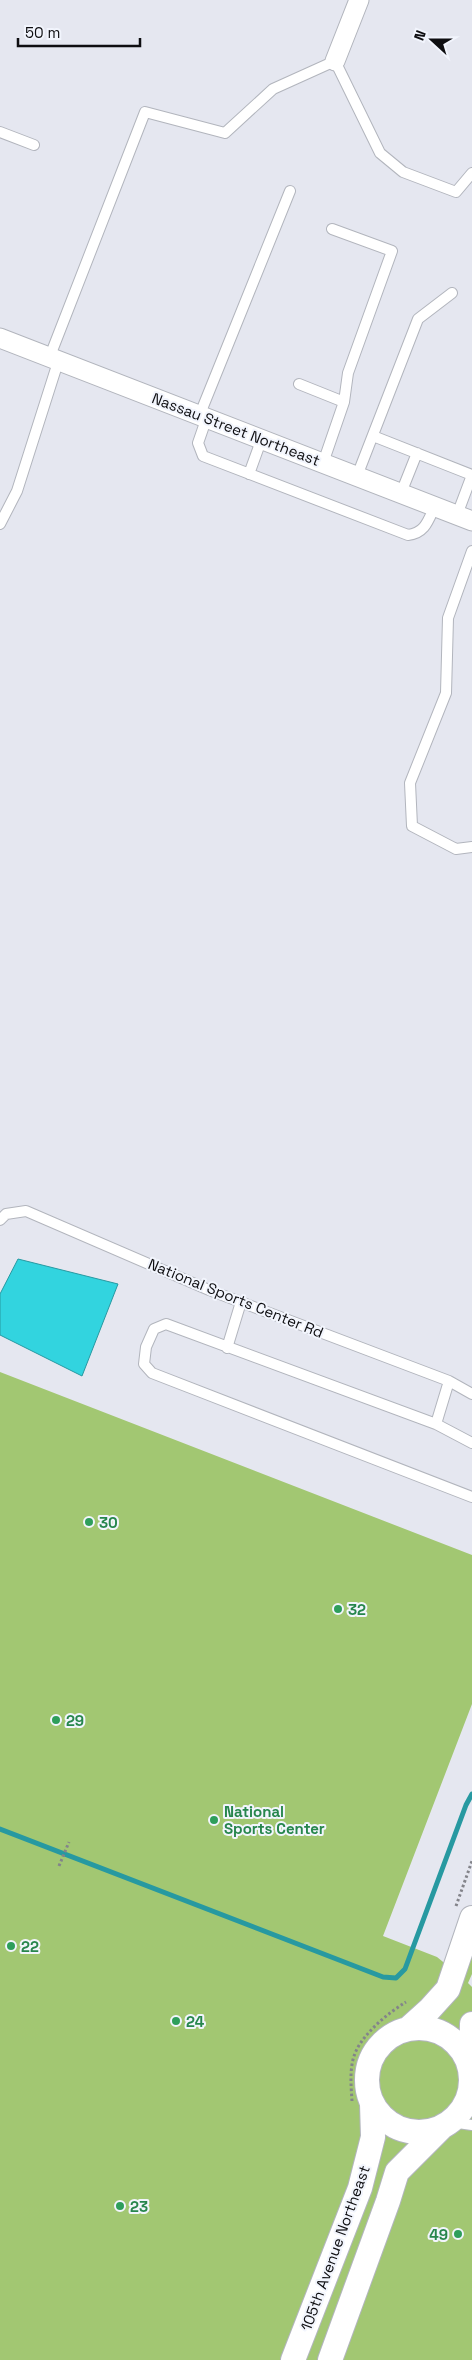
<svg xmlns="http://www.w3.org/2000/svg" width="472" height="2360" font-family="'Space Grotesk',sans-serif">
	<rect width="100%" height="100%" fill="#e5e7f0"/>
	<path fill="#a2c772" d="M0 1372 472 1555V1704L383 1936 437 1957 464 1979 472 1954V1974L468 1983 472 1987V2360H0Z"/>
	<path fill="#32d4df" stroke="#2799a1" d="M18 1259 118 1284 82 1376 0 1335V1294Z"/>
	<g fill="none" stroke-linecap="round" stroke-linejoin="round">
		<path stroke="#2799a1" stroke-width="5" d="M0 1829 383 1977 396 1978 405 1969 466 1805 472 1794"/>
		<g stroke="#b2b5bd" stroke-width="12">
			<path id="service" d="M0 132 34 145
				M50 356 145 112 225 133 273 89 335 61 380 153 403 172 456 192 472 173
				M299 384 344 402
				M200 414 290 191
				M207 417 198 443 203 456 408 535C425 533 428 521 435 506
				M373 436 472 475 457 515
				M323 463 344 402 348 373 392 251 332 229
				M249 474 262 438
				M357 476 418 319 452 293
				M401 493 417 453
				M0 524 17 491 59 359
				M472 551 448 618 446 693 410 783 412 826 456 849 472 847
				M0 1220 6 1214 26 1211 209 1290 449 1381 472 1394
				M227 1348 241 1302
				M436 1424 449 1381
				M472 1443 436 1424 166 1324 154 1329 146 1347 144 1364 152 1373 472 1497
				M451 2122 472 2125"/>
		</g>
		<g stroke="#b2b5bd" stroke-width="21">
			<path id="minor" d="M335 61 359 0
				M0 338 472 521"/>
		</g>
		<g stroke="#b2b5bd" stroke-width="26">
			<path id="tertiary" d="M367 2080a52 52 0 1 1 104 0a52 52 0 1 1-104 0Z
				M409 2028 429 2010 448 1989 472 1918
				M471 2067 472 2024
				M293 2360 360 2188 373 2137 372 2104
				M330 2360 388 2201 397 2172 442 2127"/>
		</g>
		<path stroke="#83848a" stroke-width="3" stroke-dasharray="2.5 2.5" stroke-linecap="butt" d="M59 1866 69 1842
			M456 1906 472 1861
			M352 2101C351 2085 349 2066 356 2051 365 2032 388 2013 406 2002"/>
		<use href="#service" stroke="#fff" stroke-width="10"/>
		<use href="#minor" stroke="#fff" stroke-width="19"/>
		<use href="#tertiary" stroke="#fff" stroke-width="24"/>
	</g>
	<g fill="#2e9e5b" stroke="#f2f5fd" stroke-width="2">
		<circle cx="89" cy="1522" r="5"/>
		<circle cx="338" cy="1609" r="5"/>
		<circle cx="56" cy="1720" r="5"/>
		<circle cx="214" cy="1820" r="5"/>
		<circle cx="11" cy="1946" r="5"/>
		<circle cx="176" cy="2021" r="5"/>
		<circle cx="120" cy="2206" r="5"/>
		<circle cx="458" cy="2234" r="5"/>
	</g>
	<g text-anchor="middle" dominant-baseline="central" stroke-width="4" stroke-linejoin="round" paint-order="stroke">
		<g font-size="15" fill="#0e0e11" stroke="#f2f5fd">
			<text transform="translate(236 429) rotate(21)">Nassau Street Northeast</text>
			<text transform="translate(236 1298) rotate(22)">National Sports Center Rd</text>
			<text transform="translate(335 2248) rotate(-70)">105th Avenue Northeast</text>
		</g>
		<g font-size="15" font-weight="bold" fill="#27864d" stroke="#f2f5fd" text-anchor="start">
			<text x="99" y="1522">30</text>
			<text x="348" y="1609">32</text>
			<text x="66" y="1720">29</text>
			<text x="224" y="1811">National<tspan x="224" dy="17">Sports Center</tspan></text>
			<text x="21" y="1946">22</text>
			<text x="186" y="2021">24</text>
			<text x="130" y="2206">23</text>
			<text x="448" y="2234" text-anchor="end">49</text>
		</g>
	</g>
	<g transform="translate(432 40) rotate(291)" stroke="#f2f5fd" stroke-width="4" paint-order="stroke">
	<path d="M0-4L9 19L0 12L-9 19Z" fill="#0e0e11"/>
	<text y="-8" font-size="14" font-weight="bold" text-anchor="middle" fill="#0e0e11">N</text>
	</g>
	<path d="M18 38v8h122v-8" fill="none" stroke="#0e0e11" stroke-width="2.5"/>
	<text x="25" y="38" font-size="15" fill="#0e0e11" stroke="#f2f5fd" stroke-width="4" paint-order="stroke">50 m</text>
</svg>
